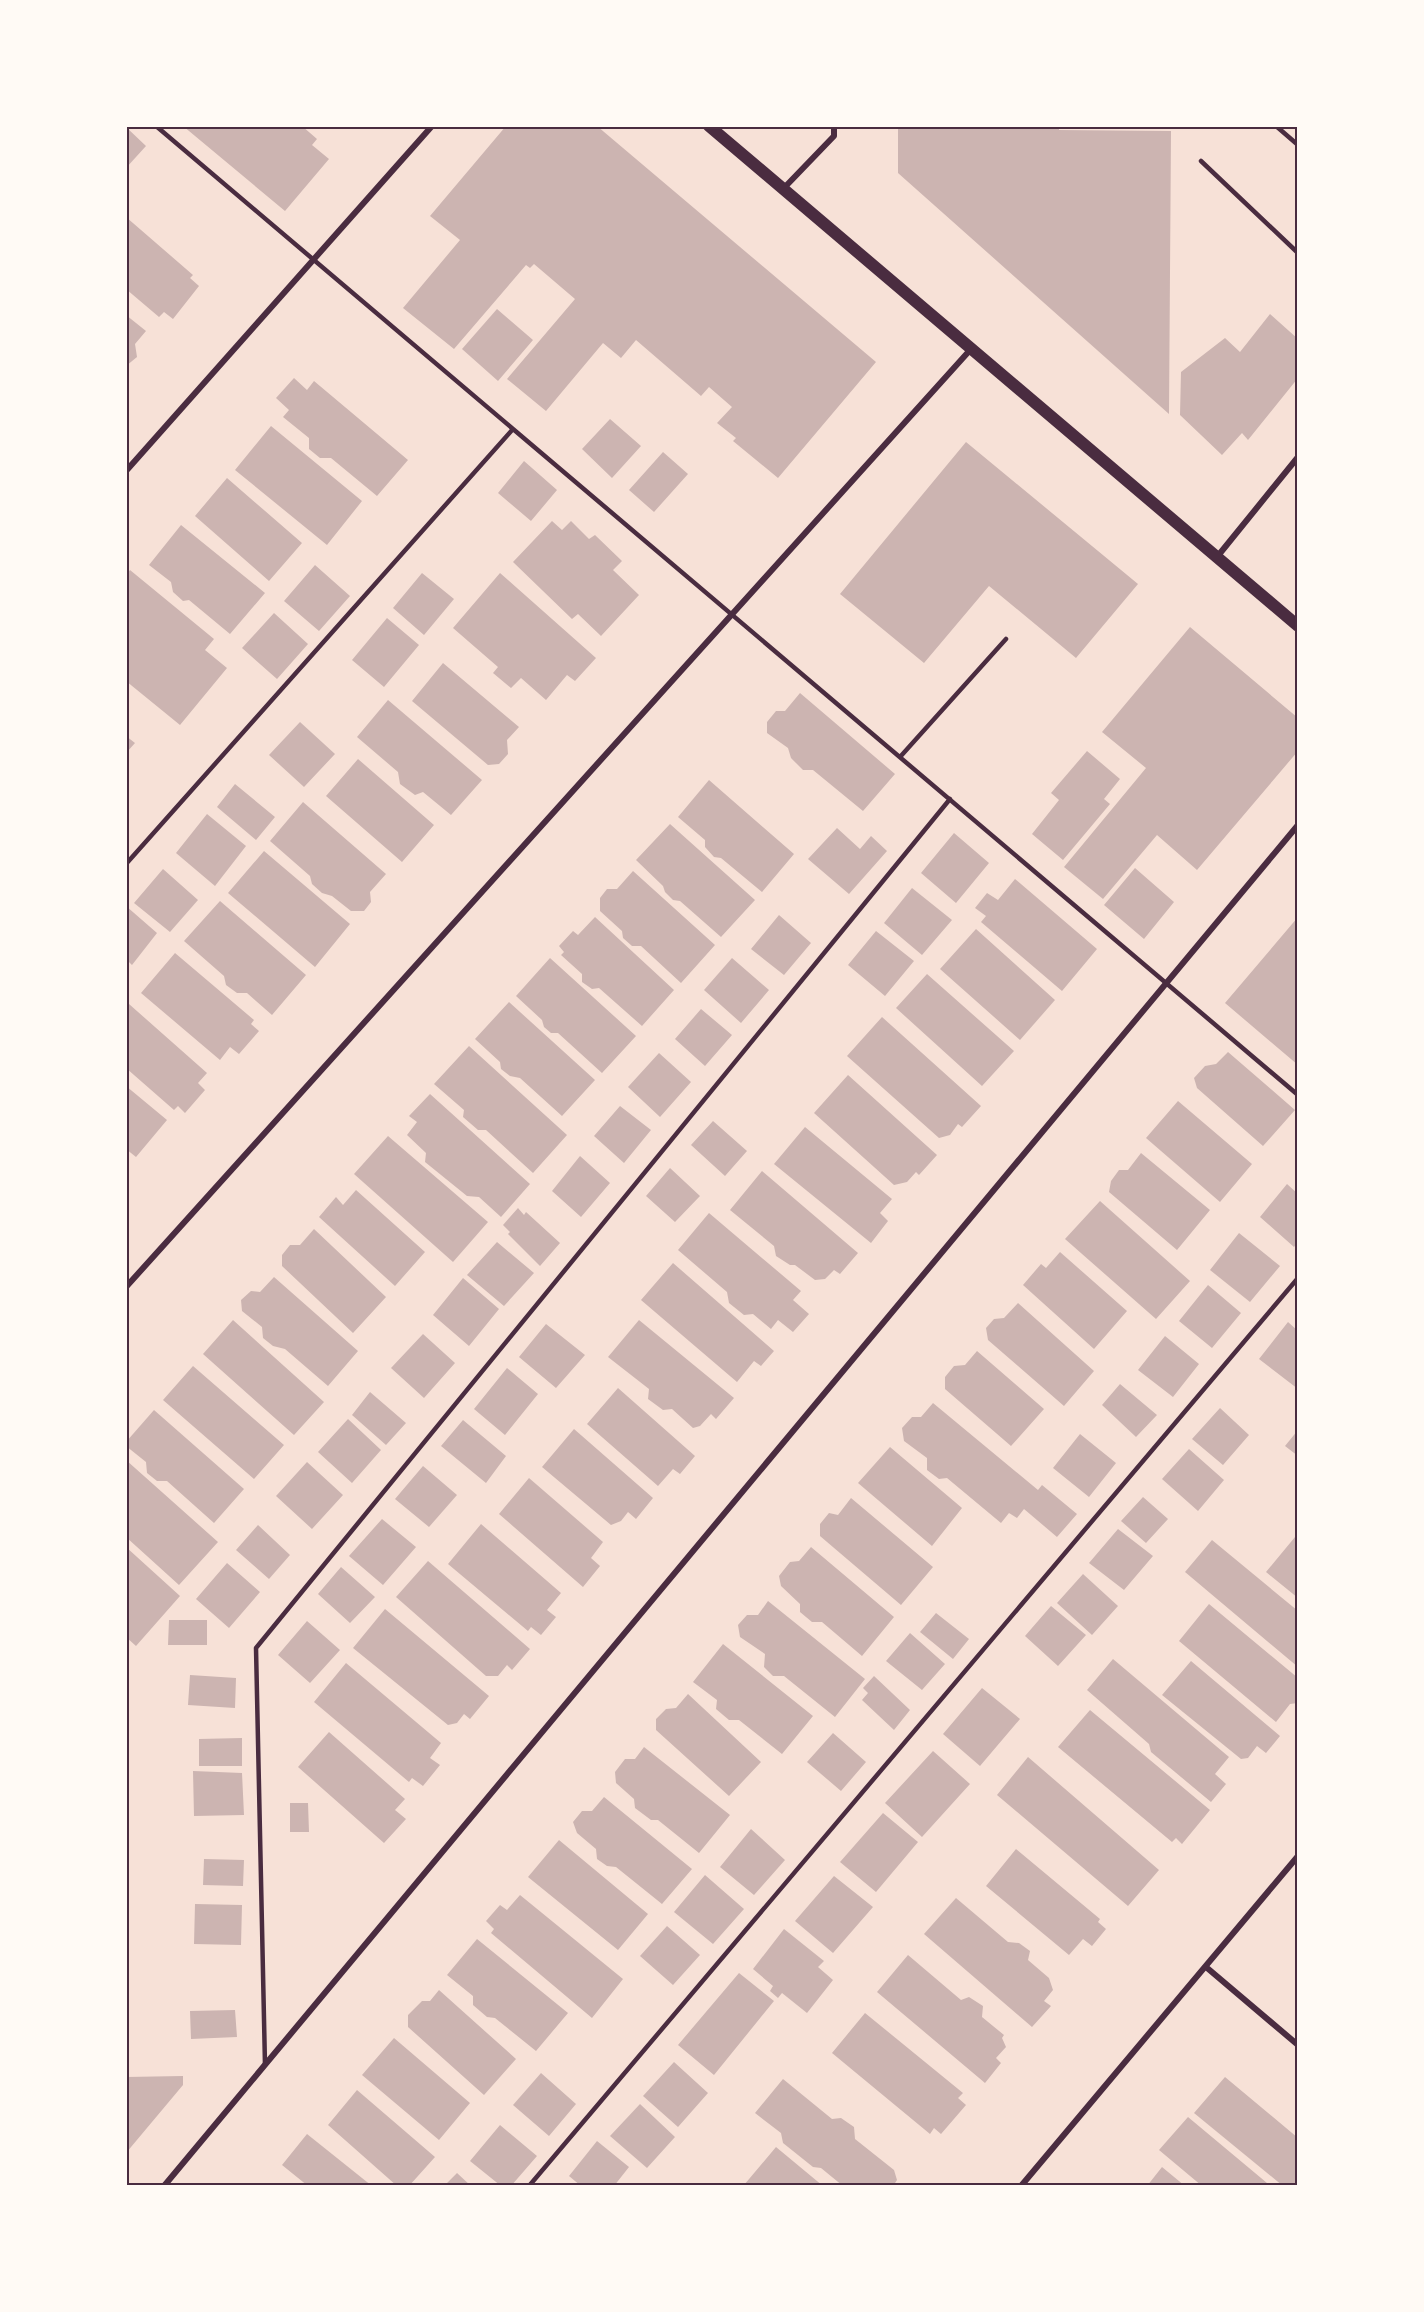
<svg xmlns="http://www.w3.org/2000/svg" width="1424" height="2312" font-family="Figtree,sans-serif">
	<rect width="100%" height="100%" fill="#f7e1d7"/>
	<path fill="#ccb4b1" d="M183 126H292L294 128 302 126 317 139 312 145 329 159 285 211Z
		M506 126H597L876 362 778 478 733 441 736 438 717 423 732 407 709 387 701 396 636 340 621 358 603 343 546 411 507 379 575 299 534 264 530 268 526 265 454 349 403 308 460 240 430 216Z
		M898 126H1059V130L1171 131 1169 414 898 173Z
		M126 127 146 146 126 168Z
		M126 217 193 275 190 278 199 286 173 319 164 312 159 317 126 289Z
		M497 309 533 340 498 381 462 349Z
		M1270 314 1298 339V378L1248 440 1242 433 1222 455 1180 415 1181 372 1225 338 1240 352Z
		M126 315 146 331 135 344 137 357 126 366Z
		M294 378 307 390 314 381 408 460 377 496 331 458H320L309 449V438L283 417 289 410 276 398Z
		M610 419 641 446 612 478 582 449Z
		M271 426 362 501 327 545 235 470Z
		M966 442 1138 584 1076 658 989 586 924 663 840 594Z
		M663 452 688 474 654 512 629 490Z
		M524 461 557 490 531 521 498 493Z
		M227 478 302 543 269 581 195 516Z
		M552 521 562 530 571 521 589 539 595 535 622 561 613 570 639 595 601 636 578 614 572 619 513 562Z
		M181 525 265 593 230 634 189 600 183 601 173 592 171 582 149 565Z
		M315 565 350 596 319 631 284 601Z
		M130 570 214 639 205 650 227 668 180 725 126 681V575Z
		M422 573 454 599 424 635 393 608Z
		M500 573 596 658 575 681 567 675 546 700 521 678 511 688 493 673 498 667 453 628Z
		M274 613 308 644 277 679 242 648Z
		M387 618 419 645 384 687 352 660Z
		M1190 627 1298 718V751L1197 870 1157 835 1103 899 1064 867 1146 768 1102 732Z
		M443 663 519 727 507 740 508 754 499 764 488 765 412 701Z
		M800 693 895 774 863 811 813 770H803L791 758 788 748 767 733V722L776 711H785Z
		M388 700 482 780 451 815 423 792 415 795 400 784 398 772 357 737Z
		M300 722 335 754 304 787 269 755Z
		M126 736 135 743 126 753Z
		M1087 751 1120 779 1104 799 1110 804 1063 860 1032 834 1059 800 1051 793Z
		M358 759 434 825 402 862 326 796Z
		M709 780 794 854 762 892 721 858 714 857 705 847V840L678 817Z
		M235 784 275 817 256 840 217 807Z
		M303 802 386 874 370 892 371 902 364 911H351L332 896 322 893 312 884 310 876 270 841Z
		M207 814 246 846 215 886 176 853Z
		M670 824 755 900 721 937 680 901 673 900 665 892 663 886 636 860Z
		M837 828 860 849 871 836 887 851 849 894 808 859Z
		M954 833 989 863 956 903 921 873Z
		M264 851 350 924 315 967 228 893Z
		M1135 868 1174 902 1144 939 1104 905Z
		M163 869 198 900 170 932 134 903Z
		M633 871 715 945 681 983 641 946H632L623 938 622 931 600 911V898L607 889H617Z
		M1015 879 1097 949 1062 991 981 922 986 916 975 908 987 893 998 900Z
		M912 888 952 920 922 955 884 923Z
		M220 901 306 975 272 1015 247 993H237L226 985 224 976 184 941Z
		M126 906 157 933 132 965 126 959Z
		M779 915 811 943 784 975 751 949Z
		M595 917 674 990 642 1026 599 988 592 989 582 982V974L561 955 564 952 559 946 573 931 578 935Z
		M1298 917V1065L1225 1003Z
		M976 929 1055 1000 1020 1040 940 969Z
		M876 931 914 961 885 996 848 965Z
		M175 953 254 1020 251 1024 259 1031 239 1054 230 1047 220 1060 141 993Z
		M550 958 636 1036 602 1073 558 1033H551L544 1027 542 1020 516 996Z
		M732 958 769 990 741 1023 704 990Z
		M927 974 1014 1051 982 1086 896 1008Z
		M509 1002 595 1080 562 1116 520 1078 510 1076 501 1069 500 1062 475 1039Z
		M129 1004 207 1073 198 1083 205 1090 185 1113 178 1106 174 1110 126 1068V1007Z
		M701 1009 732 1035 705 1066 675 1039Z
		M882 1017 981 1106 962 1127 958 1124 950 1135 939 1138 847 1056Z
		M469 1046 567 1135 533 1173 486 1130H478L463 1117 464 1110 434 1084Z
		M1228 1052 1295 1110 1263 1146 1197 1088 1194 1078 1205 1066 1216 1064Z
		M659 1053 691 1082 660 1117 628 1087Z
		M848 1075 937 1155 919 1175 916 1172 907 1182 894 1185 814 1113Z
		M126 1086 167 1120 136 1157 126 1149Z
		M430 1094 530 1184 501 1217 479 1197 467 1196 425 1162 426 1153 407 1135 417 1122 409 1116Z
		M1178 1101 1252 1164 1220 1202 1146 1138Z
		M620 1106 651 1130 624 1163 594 1136Z
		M713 1121 747 1151 725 1176 691 1145Z
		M805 1127 892 1199 880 1213 888 1221 871 1243 774 1164Z
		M388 1136 488 1222 453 1262 354 1174Z
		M1141 1153 1210 1210 1177 1250 1109 1192 1111 1181 1119 1170H1128Z
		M580 1156 610 1183 581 1217 552 1191Z
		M670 1168 700 1196 675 1222 646 1196Z
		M762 1171 858 1253 840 1274 834 1270 825 1279 815 1280 795 1265H790L776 1256 774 1246 730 1210Z
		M1287 1184 1298 1194V1242L1294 1247 1260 1217Z
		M356 1190 425 1252 395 1286 319 1217 336 1197 343 1205Z
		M1100 1201 1190 1281 1156 1319 1065 1239Z
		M518 1208 524 1215 526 1212 560 1243 540 1266 508 1234 510 1232 503 1225Z
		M709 1213 801 1291 793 1300 809 1314 793 1332 778 1320 771 1329 753 1314 744 1315 729 1303 727 1292 678 1250Z
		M314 1229 386 1297 353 1333 282 1266V1255L290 1245H300Z
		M1239 1233 1280 1266 1250 1302 1210 1270Z
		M497 1242 534 1273 504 1306 467 1275Z
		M1060 1252 1127 1311 1094 1349 1023 1285 1041 1264 1046 1268Z
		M673 1263 774 1351 761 1366 754 1361 737 1382 641 1300Z
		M274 1277 358 1351 328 1386 285 1349 273 1346 263 1338 262 1327 242 1311 241 1300 251 1291 260 1292Z
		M463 1278 499 1309 469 1346 433 1315Z
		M1208 1285 1241 1313 1212 1348 1179 1321Z
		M1018 1303 1094 1371 1064 1406 988 1340 986 1328 994 1319 1004 1318Z
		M233 1320 324 1402 294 1435 203 1354Z
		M639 1320 734 1398 716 1419 711 1414 700 1426 693 1428 672 1409 663 1410 648 1399 649 1389 608 1357Z
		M1288 1322 1298 1331V1389L1259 1359Z
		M546 1324 585 1355 556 1388 519 1357Z
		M423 1334 455 1363 424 1398 391 1368Z
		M1165 1336 1199 1364 1173 1397 1138 1370Z
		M977 1351 1044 1409 1011 1446 945 1389V1377L954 1366 965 1365Z
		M193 1366 284 1445 254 1479 163 1400Z
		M507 1368 538 1394 505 1435 474 1409Z
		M1120 1384 1157 1415 1136 1437 1102 1405Z
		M618 1388 695 1456 680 1474 673 1469 658 1486 587 1424Z
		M370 1392 406 1423 386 1445 352 1415Z
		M933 1403 1038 1490 1042 1485 1077 1514 1057 1537 1024 1509 1017 1518 1009 1513 1001 1523 947 1478 939 1479 927 1470V1458L904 1441 902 1428 912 1417H921Z
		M1220 1408 1249 1435 1223 1465 1192 1439Z
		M154 1410 244 1489 214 1523 167 1481H157L147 1473 146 1462 126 1446V1442Z
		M348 1419 381 1450 352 1483 318 1452Z
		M463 1420 506 1456 486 1483 441 1446Z
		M574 1429 653 1498 636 1519 628 1512 621 1521 611 1525 542 1467Z
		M1298 1430V1456L1285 1446Z
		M1080 1434 1116 1463 1089 1497 1053 1468Z
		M890 1447 962 1508 932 1546 858 1483Z
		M1189 1449 1224 1480 1198 1511 1162 1479Z
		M126 1460 218 1542 179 1585 126 1537Z
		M307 1462 343 1495 312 1529 276 1496Z
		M423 1466 457 1495 429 1527 395 1499Z
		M529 1478 603 1542 591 1558 600 1566 583 1587 499 1514Z
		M1143 1497 1168 1519 1146 1543 1121 1521Z
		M851 1498 933 1567 901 1605 820 1536V1524L829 1513 838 1515Z
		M382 1519 416 1547 383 1585 349 1556Z
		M481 1524 561 1593 547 1610 556 1617 541 1635 531 1627 528 1631 448 1564Z
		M258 1525 290 1555 269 1579 236 1550Z
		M1118 1529 1153 1556 1124 1590 1089 1563Z
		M1295 1537 1298 1540V1598L1266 1572Z
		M1212 1540 1298 1611V1667L1185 1572Z
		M126 1547 180 1596 136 1646 126 1637Z
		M811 1547 894 1617 862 1656 822 1622H812L800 1612V1604L781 1586 779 1576 790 1562 799 1561Z
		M428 1561 530 1649 512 1670 507 1665 498 1676H486L396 1597Z
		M227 1563 260 1592 229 1628 196 1599Z
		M341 1567 375 1597 350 1623 318 1594Z
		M1083 1574 1118 1606 1092 1635 1057 1603Z
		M768 1601 865 1679 835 1717 784 1676H773L764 1667 765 1654 740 1637 738 1625 747 1615H758Z
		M1209 1604 1298 1678V1703L1290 1704 1276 1722 1179 1641Z
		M1051 1606 1086 1635 1058 1666 1025 1636Z
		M385 1609 489 1696 470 1719 464 1714 457 1723 448 1725 353 1648Z
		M936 1613 969 1639 953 1659 920 1632Z
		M169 1620H207V1645H168Z
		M307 1621 340 1650 310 1683 278 1655Z
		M910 1633 945 1664 922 1690 886 1661Z
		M723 1644 813 1716 782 1754 739 1720H729L716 1709 717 1700 693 1682Z
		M1113 1659 1229 1757 1215 1774 1226 1784 1211 1802 1151 1752 1149 1744 1087 1690Z
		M1191 1661 1280 1736 1266 1753 1257 1746 1248 1758 1241 1759 1162 1695Z
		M346 1663 441 1743 430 1758 440 1765 423 1786 412 1778 409 1782 314 1702Z
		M190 1675 236 1678 235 1708 188 1705Z
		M874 1676 910 1710 894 1730 862 1700 868 1693 863 1688Z
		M982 1688 1020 1719 980 1766 943 1734Z
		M688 1694 761 1762 729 1796 656 1730V1719L666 1709 676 1708Z
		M1090 1710 1210 1810 1182 1844 1176 1838 1172 1842 1058 1747Z
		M329 1732 405 1799 395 1810 406 1819 384 1843 298 1767Z
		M833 1733 866 1762 841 1791 807 1762Z
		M242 1738V1766H199V1739Z
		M644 1747 730 1815 699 1853 658 1820H651L635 1808 634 1799 616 1783 615 1772 625 1759H635Z
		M933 1751 970 1784 922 1837 885 1803Z
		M1028 1757 1159 1870 1128 1906 997 1795Z
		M193 1771 242 1773 244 1815 194 1816Z
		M604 1797 692 1869 662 1904 616 1867 607 1866 597 1859 596 1849 577 1833 573 1822 582 1811H592Z
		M290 1803H308L309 1832H290Z
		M883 1813 918 1842 876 1892 840 1862Z
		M751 1829 785 1860 754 1895 720 1867Z
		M559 1840 648 1914 618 1950 528 1877Z
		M1016 1849 1100 1919 1098 1922 1106 1929 1092 1946 1083 1939 1069 1955 986 1886Z
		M204 1859 244 1860 243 1886 203 1885Z
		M705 1875 744 1909 713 1944 674 1912Z
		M834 1876 873 1907 833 1953 795 1921Z
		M520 1895 623 1979 592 2018 491 1933 494 1929 486 1921 500 1905 507 1910Z
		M956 1898 1008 1942 1019 1943 1030 1951 1028 1960 1049 1978 1053 1990 1044 2001 1051 2006 1032 2027 924 1934Z
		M195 1904 242 1905 241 1945 194 1944Z
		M667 1926 700 1955 673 1985 640 1956Z
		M784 1929 824 1961 818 1967 833 1980 807 2013 782 1993 778 1998 770 1991 773 1986 753 1969Z
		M477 1939 568 2013 536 2051 495 2018 487 2017 473 2005V1996L447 1975Z
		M908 1955 961 2000 969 1997 983 2006 982 2017 1004 2035 1002 2038 1006 2047 996 2058 1001 2063 985 2083 877 1992Z
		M739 1973 774 2001 714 2075 678 2045Z
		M439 1990 516 2059 484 2095 408 2027V2015L422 2001H430Z
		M235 2010 237 2037 191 2039 190 2011Z
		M865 2013 963 2093 958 2098 966 2105 941 2134 934 2128 930 2134 832 2053Z
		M394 2038 470 2103 439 2140 362 2075Z
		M674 2062 708 2093 678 2127 643 2096Z
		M541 2073 576 2104 549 2136 513 2105Z
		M183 2076V2085L126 2153V2077Z
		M1225 2077 1298 2138V2186H1283L1194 2113Z
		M783 2079 832 2119 841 2118 854 2127 855 2139 894 2170 897 2180 893 2186H843L821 2168 813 2167 783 2143 781 2133 755 2113Z
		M357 2090 435 2157 409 2186H397L328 2125Z
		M640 2104 675 2137 647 2168 610 2136Z
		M1188 2117 1267 2183 1264 2186H1202L1159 2150Z
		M500 2125 537 2156 511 2186H501L470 2161Z
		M307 2134 372 2186H308L282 2165Z
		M597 2141 629 2167 614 2186H581L569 2176Z
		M776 2147 823 2186 744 2185Z
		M1162 2167 1185 2186H1147Z
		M457 2173 471 2186H444Z"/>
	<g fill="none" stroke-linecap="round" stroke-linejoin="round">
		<path stroke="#4a2c40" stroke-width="4.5" d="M156 126 1298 1095
			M1276 126 1298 145
			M1201 161 1298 253
			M900 757 1006 639
			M126 864 513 429
			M265 2065 256 1648 950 799
			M529 2186 1298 1278"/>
		<path stroke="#4a2c40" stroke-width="6" d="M783 189 834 136V126
			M126 471 432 126
			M1217 557 1298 457
			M126 1287 971 349
			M1206 1967 1298 2045
			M164 2186 1298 825
			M1021 2186 1298 1856"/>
		<path stroke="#4a2c40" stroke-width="12" d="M709 126 1298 626"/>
	</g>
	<rect width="1424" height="2312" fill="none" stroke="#fffaf5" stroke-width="255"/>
	<rect x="128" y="128" width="1168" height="2056" fill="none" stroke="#4a2c40" stroke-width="2"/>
</svg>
